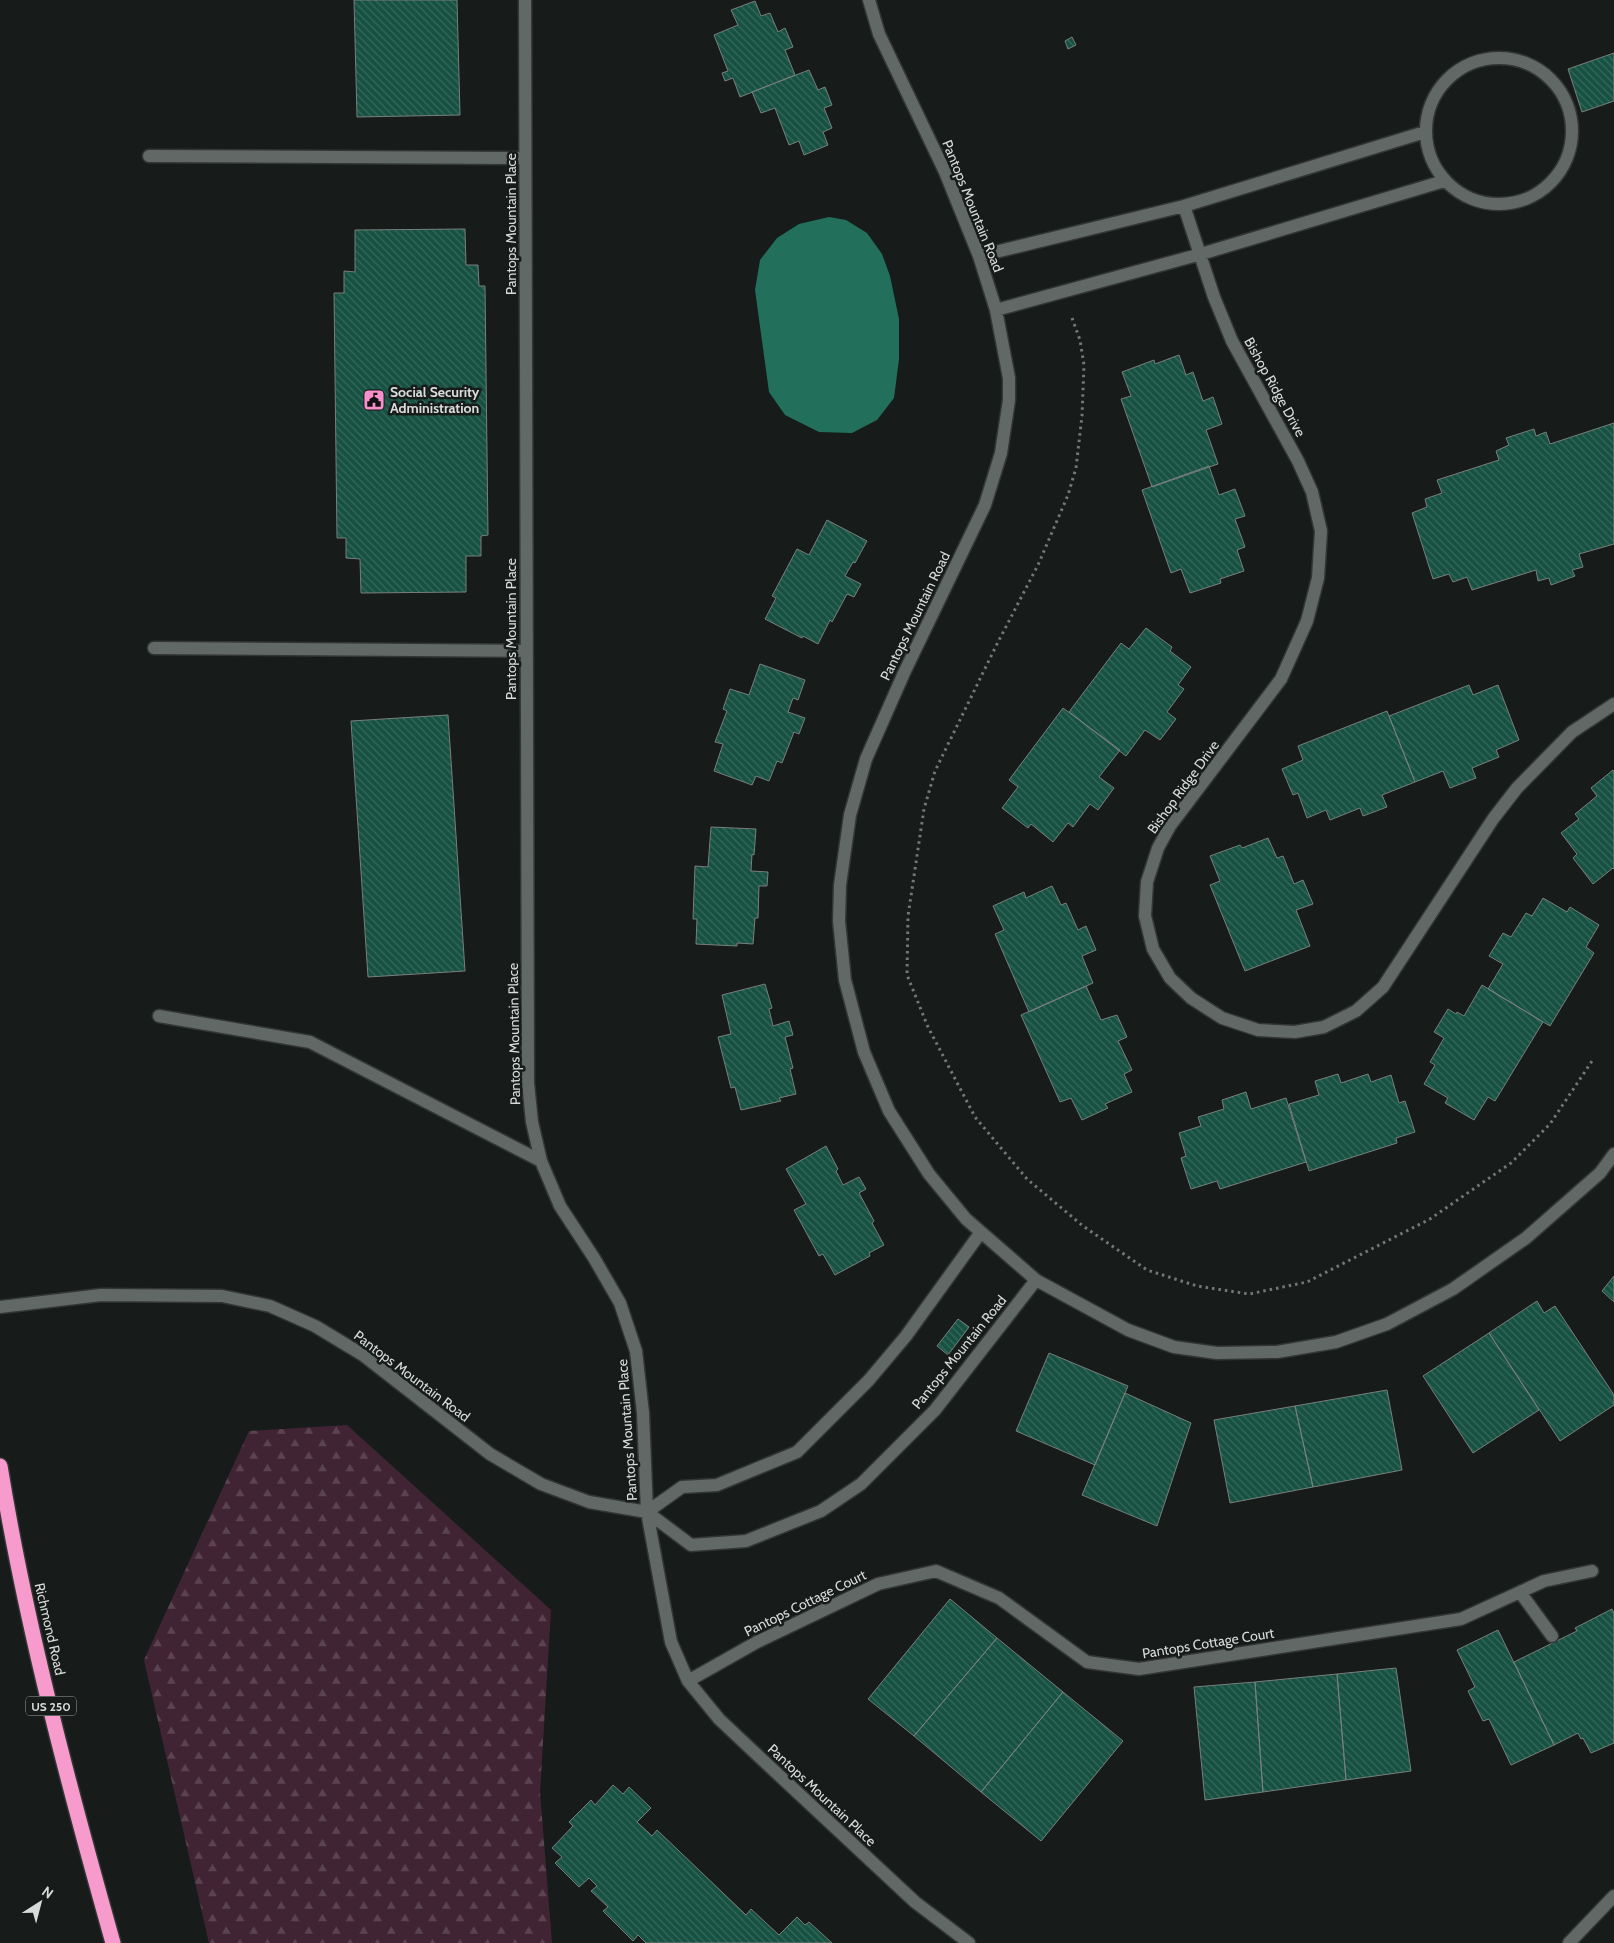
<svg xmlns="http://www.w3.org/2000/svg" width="1614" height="1943" font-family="Cabin,sans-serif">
	<defs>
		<pattern id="forest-firs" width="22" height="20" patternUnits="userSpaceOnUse" patternTransform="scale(1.25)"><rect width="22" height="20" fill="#412434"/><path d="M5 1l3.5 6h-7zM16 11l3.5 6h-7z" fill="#5c4351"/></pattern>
		<pattern id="building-back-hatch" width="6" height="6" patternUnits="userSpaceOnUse" patternTransform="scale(1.25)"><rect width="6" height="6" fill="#165141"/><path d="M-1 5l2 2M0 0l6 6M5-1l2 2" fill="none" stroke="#37695c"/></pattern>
	</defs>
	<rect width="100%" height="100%" fill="#171c1a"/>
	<path fill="url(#forest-firs)" d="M347 1425 551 1610 540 1792 552 1943H209L144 1660 249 1431Z"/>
	<path fill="#22705b" d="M829 217 846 220 867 233 882 254 890 276 899 319V359L894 398 877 420 852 433 819 432 785 415 769 392 755 290 760 260 777 238 799 224Z"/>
	<path fill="url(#building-back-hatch)" stroke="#787f7d" d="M354 0H457L460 115 357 117Z
		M755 1 761 16 770 13 778 32 785 28 793 47 785 50 795 75 740 97 733 78 725 81 722 73 728 71 714 35 738 25 731 10Z
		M1072 37 1076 45 1068 49 1065 41Z
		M1614 53V101L1582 112 1568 69Z
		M809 70 818 90 825 87 832 105 824 108 832 128 823 132 828 145 804 155 799 141 789 145 775 108 761 113 752 92Z
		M465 229 466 265H478L479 286H485L488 535 481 536V556H466V592L361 593 360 559 346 558V538H337L334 293H344V271L355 272V230Z
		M1179 355 1186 375 1193 372 1203 401 1213 397 1222 424 1206 430 1218 464 1152 487 1121 399 1131 396 1122 372 1154 360 1155 364Z
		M1614 423V544L1579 554 1583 567 1572 570 1575 576 1551 585 1549 578 1538 581 1536 570 1472 590 1467 577 1453 582 1449 574 1433 579 1412 513 1427 507 1425 499 1442 493 1437 480 1499 460 1496 451 1509 445 1506 438 1534 429 1536 436 1546 432 1550 444Z
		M1209 466 1219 495 1235 489 1245 516 1235 519 1245 547 1237 550 1244 571 1220 579 1221 583 1190 593 1181 569 1171 573 1142 490Z
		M827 520 867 541 855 563 853 562 845 576 861 584 854 597 847 594 832 622 830 620 818 644 803 636 802 638 765 619 776 598 772 596 797 549 809 555Z
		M1146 628 1172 647 1170 651 1191 667 1178 685 1184 689 1167 712 1176 719 1160 740 1145 730 1126 756 1069 712 1121 643 1129 649Z
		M760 664 805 680 798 700 793 698 788 712 805 718 799 734 794 732 782 763 777 761 769 781 756 776 752 785 714 771 723 744 715 742 727 711 723 709 730 689 749 695Z
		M1469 685 1473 695 1498 685 1519 740 1496 750 1499 757 1472 768 1476 778 1450 788 1443 771 1415 782 1389 716Z
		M1063 708 1120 750 1099 777 1114 788 1098 810 1090 804 1073 827 1068 823 1053 842 1031 824 1028 828 1002 808 1018 787 1009 780Z
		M1387 711 1415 782 1382 795 1387 807 1363 816 1360 808 1330 820 1326 810 1307 818 1298 793 1293 795 1282 769 1303 760 1298 746Z
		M448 715 465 971 368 977 351 721Z
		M1613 770 1614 772V869L1613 868 1593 884 1573 858 1577 854 1561 833 1579 819 1575 814 1597 796 1591 788Z
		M711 827 756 829 754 855 752 854 751 871 768 872 767 886H759L758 918H755L753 944 737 943V946L696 944 697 919H693L695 866 708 867Z
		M1268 838 1277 858 1283 856 1294 884 1303 880 1313 904 1296 910 1310 946 1245 971 1210 885 1220 881 1210 856 1240 845 1242 848Z
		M1052 886 1061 905 1066 903 1078 930 1086 926 1096 950 1082 956 1093 983 1029 1012 995 934 1004 930 993 906 1024 892 1026 898Z
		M1543 898 1567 912 1570 907 1599 925 1586 947 1594 953 1550 1026 1488 989 1503 964 1489 956 1503 933 1511 937 1526 913 1532 916Z
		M765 984 772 1008 769 1009 773 1026 789 1021 793 1035 785 1037 793 1068 790 1069 796 1094 779 1098 781 1101 741 1110 735 1087 731 1088 718 1037 731 1034 722 995Z
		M1482 985 1543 1022 1495 1101 1488 1097 1474 1120 1445 1103 1448 1098 1424 1084 1435 1065 1430 1062 1444 1038 1434 1032 1448 1009 1456 1014 1457 1012 1464 1016Z
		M1086 986 1101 1020 1117 1015 1127 1037 1118 1041 1132 1070 1124 1074 1132 1092 1105 1104 1108 1108 1082 1120 1071 1098 1060 1102 1021 1015Z
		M1338 1074 1341 1083 1368 1074 1371 1082 1391 1075 1399 1103 1405 1101 1415 1132 1396 1138 1397 1143 1309 1171 1289 1104 1319 1095 1315 1081Z
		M1246 1092 1251 1109 1286 1098 1306 1162 1220 1189 1217 1181 1191 1189 1181 1158 1186 1156 1179 1133 1201 1126 1198 1117 1224 1109 1222 1100Z
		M826 1146 838 1169 836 1171 843 1185 859 1177 866 1189 859 1193 874 1221 872 1223 884 1245 869 1253 870 1256 835 1275 823 1254 819 1256 794 1210 806 1204 786 1169Z
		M1614 1276V1302L1602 1291Z
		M1537 1301 1544 1313 1555 1306 1614 1395V1405L1560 1441 1489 1333Z
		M958 1319 969 1327 948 1355 937 1346Z
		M1489 1333 1539 1410 1473 1453 1423 1376Z
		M1049 1353 1128 1386 1095 1465 1016 1431Z
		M1387 1390 1402 1470 1313 1487 1295 1406Z
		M1125 1393 1191 1423 1157 1526 1082 1495Z
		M1295 1406 1313 1487 1230 1503 1214 1420Z
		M950 1599 997 1638 914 1736 868 1699Z
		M1612 1609 1614 1613V1743L1591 1753 1583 1738 1581 1739 1578 1733 1554 1745 1514 1662 1577 1631 1575 1628Z
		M1498 1630 1554 1745 1511 1765 1489 1719 1483 1721 1468 1691 1475 1687 1457 1650Z
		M997 1638 1063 1692 981 1792 914 1736Z
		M1396 1668 1411 1771 1346 1780 1337 1674Z
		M1337 1674 1346 1780 1263 1792 1255 1682Z
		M1255 1682 1263 1792 1205 1800 1194 1687Z
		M1063 1692 1123 1741 1041 1841 981 1792Z
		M613 1785 623 1794 629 1787 651 1808 637 1822 652 1836 657 1830 746 1915 751 1909 779 1935 797 1917 805 1925 809 1922 832 1943H646L638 1935 633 1941 603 1911 608 1907 591 1891 597 1886 589 1878 579 1887 555 1863 562 1857 552 1848 573 1826 569 1822 591 1800 595 1805Z"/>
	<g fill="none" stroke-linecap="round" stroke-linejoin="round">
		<g stroke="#333635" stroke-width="15">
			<path id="minor" d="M525 0 528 1083 532 1122 541 1161 560 1206 594 1258 620 1303 636 1351 643 1413 647 1512 671 1642 688 1681 719 1719 753 1751 915 1902 969 1943
				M869 0 879 34 945 172 979 256 996 310 1009 378V400L1001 453 985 505 904 673 866 759 850 815 840 885 839 921 845 980 864 1052 889 1111 929 1174 966 1219 1036 1280 1128 1330 1174 1347 1217 1353 1277 1352 1336 1342 1387 1324 1453 1289 1526 1238 1600 1173 1614 1154
				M1426 131a73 73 0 1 1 146 0a73 73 0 1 1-146 0Z
				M149 156 525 158
				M1184 206 1214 297 1232 341 1298 461 1312 492 1321 531 1318 578 1307 621 1281 679 1170 826 1158 848 1147 882 1145 916 1153 949 1170 978 1191 998 1222 1018 1258 1030 1295 1032 1324 1027 1356 1011 1383 987 1493 819 1517 788 1572 732 1614 704
				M979 256 1184 206 1425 132
				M996 310 1201 254 1444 181
				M154 648 526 651
				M159 1016 310 1042 541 1161
				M0 1307 101 1295 222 1296 270 1306 315 1326 363 1355 490 1454 541 1484 589 1502 647 1512 691 1545 746 1541 821 1511 861 1484 935 1410 1036 1280
				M647 1512 682 1487 717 1485 797 1452 869 1380 906 1336 981 1232
				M1520 1592 1552 1636
				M688 1681 757 1642 878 1584 936 1571 999 1598 1087 1662 1139 1669 1461 1619 1544 1581 1592 1571
				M1569 1943 1614 1896"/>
		</g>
		<g stroke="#333635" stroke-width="18">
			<path id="highway" d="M0 1466C26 1626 69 1787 113 1943"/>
		</g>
		<path stroke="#737775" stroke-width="3" stroke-dasharray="2.5 4" stroke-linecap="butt" d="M1072 318 1080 340 1084 365 1082 416 1076 468 1068 495 1038 565 997 644 935 771 924 809 908 916 907 975 928 1027 975 1117 1027 1179 1083 1226 1147 1270 1197 1286 1249 1294 1307 1282 1430 1219 1511 1163 1550 1124 1592 1061"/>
		<use href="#minor" stroke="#616866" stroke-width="12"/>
		<use href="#highway" stroke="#f69bcc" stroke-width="15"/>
	</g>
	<defs>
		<g id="civic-square" transform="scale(1.125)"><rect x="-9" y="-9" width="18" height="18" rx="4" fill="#f98fca" stroke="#171c1a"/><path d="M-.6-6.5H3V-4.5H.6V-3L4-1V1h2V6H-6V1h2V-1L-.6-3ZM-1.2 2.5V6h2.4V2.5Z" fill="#111"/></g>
	</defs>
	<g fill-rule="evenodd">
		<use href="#civic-square" x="374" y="400"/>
	</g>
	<g text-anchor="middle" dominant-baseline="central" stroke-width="5" stroke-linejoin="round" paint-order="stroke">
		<rect fill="#171c1a" stroke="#9ea2a0" stroke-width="1" x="26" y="1696.5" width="50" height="19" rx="4"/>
		<g font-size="12" font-weight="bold" fill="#d8dbda">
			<text x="51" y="1706">US 250</text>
		</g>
		<g font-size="14" fill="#d8dbda" stroke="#171c1a">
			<text transform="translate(973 206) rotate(68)">Pantops Mountain Road</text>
			<text transform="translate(511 224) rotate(-90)">Pantops Mountain Place</text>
			<text transform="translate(1275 387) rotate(61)">Bishop Ridge Drive</text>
			<text transform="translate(915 616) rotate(-64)">Pantops Mountain Road</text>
			<text transform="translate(511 629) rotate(-90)">Pantops Mountain Place</text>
			<text transform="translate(1183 787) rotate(-54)">Bishop Ridge Drive</text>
			<text transform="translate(514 1034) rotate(-91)">Pantops Mountain Place</text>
			<text transform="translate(959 1352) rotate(-51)">Pantops Mountain Road</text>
			<text transform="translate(412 1376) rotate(37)">Pantops Mountain Road</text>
			<text transform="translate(627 1430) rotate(-94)">Pantops Mountain Place</text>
			<text transform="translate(805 1603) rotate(-26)">Pantops Cottage Court</text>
			<text transform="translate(50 1629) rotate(77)">Richmond Road</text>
			<text transform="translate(1208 1643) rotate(-9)">Pantops Cottage Court</text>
			<text transform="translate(822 1795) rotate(43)">Pantops Mountain Place</text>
		</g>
		<g font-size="14" font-weight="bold" fill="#d8dbda" stroke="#171c1a" text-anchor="start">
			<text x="390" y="392">Social Security<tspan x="390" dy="16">Administration</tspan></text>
		</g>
	</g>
	<g transform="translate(40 1903) rotate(36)" stroke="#171c1a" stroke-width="4" paint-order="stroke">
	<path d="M0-4L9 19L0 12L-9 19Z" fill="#d8dbda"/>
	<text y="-8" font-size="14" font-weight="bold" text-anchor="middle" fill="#d8dbda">N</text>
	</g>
</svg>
